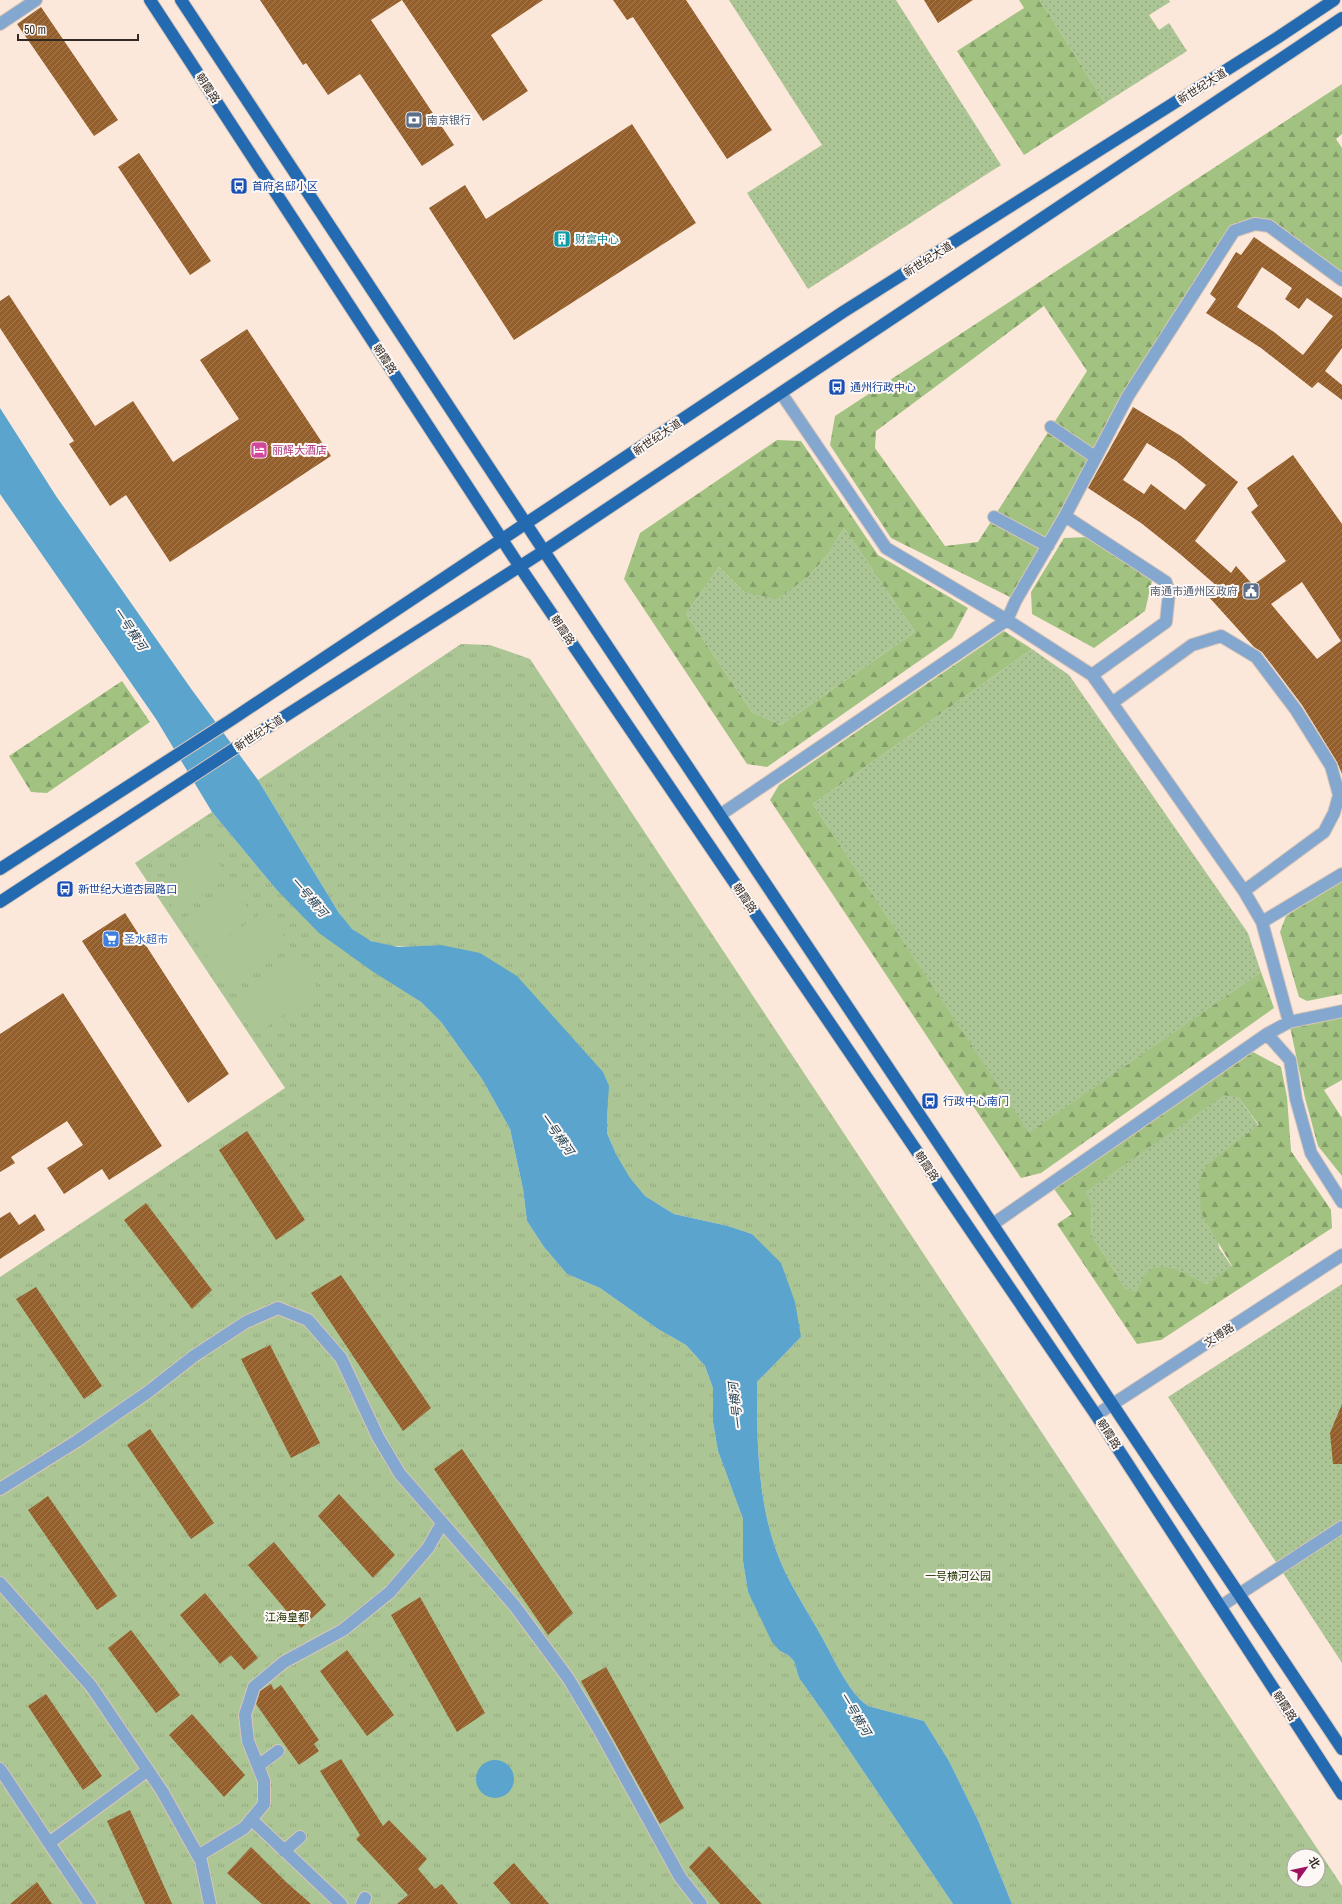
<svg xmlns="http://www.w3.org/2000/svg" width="1342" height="1904" font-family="'Archivo Narrow','Noto Sans SC',sans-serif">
	<defs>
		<pattern id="grass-dots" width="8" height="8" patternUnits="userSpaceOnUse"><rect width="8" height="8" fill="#acc595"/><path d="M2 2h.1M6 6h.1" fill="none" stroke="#94a980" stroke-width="1.8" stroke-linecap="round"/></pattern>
		<pattern id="forest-firs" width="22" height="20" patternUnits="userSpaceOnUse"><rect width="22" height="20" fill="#a1c281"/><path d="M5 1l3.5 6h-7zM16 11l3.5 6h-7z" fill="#849e69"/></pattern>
		<pattern id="park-tufts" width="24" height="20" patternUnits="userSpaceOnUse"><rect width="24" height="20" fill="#acc595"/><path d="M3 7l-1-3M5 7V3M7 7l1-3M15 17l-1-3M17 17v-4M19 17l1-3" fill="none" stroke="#94a980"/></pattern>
		<pattern id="building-hatch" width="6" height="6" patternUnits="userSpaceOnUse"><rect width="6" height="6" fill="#945f2b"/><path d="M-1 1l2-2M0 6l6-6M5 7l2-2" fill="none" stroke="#a27c57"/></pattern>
	</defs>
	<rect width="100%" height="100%" fill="#fce8da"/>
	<path fill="url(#grass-dots)" d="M729 0H896L1001 165 808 289 747 193 822 145Z
		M1040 0H1169L1170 2 1149 15 1159 30 1169 23 1187 51 1105 103Z
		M844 528 915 632 781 725 752 712 686 614 719 567 744 592 809 576 828 554Z
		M1032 649 1069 675 1248 933 1261 972 1029 1134 813 804Z
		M1224 1094 1239 1098 1259 1126 1208 1163 1219 1248 1232 1267 1207 1284 1179 1271 1147 1273 1136 1294 1125 1288 1091 1234 1092 1203 1084 1192Z
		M1342 1284V1663L1168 1397Z"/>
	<path fill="url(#forest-firs)" fill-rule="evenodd" d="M1019 0H1040L1105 103 1024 155 957 51 1024 8Z
		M1342 84V134L1336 139 1342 148V280L1269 226 1234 231 1128 396 1016 600 891 538 830 445 835 416ZM1044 306 1087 371 978 542 945 546 875 448 876 431Z
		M777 440 801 441 878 555 968 608 952 638 767 767 747 764 624 579 640 533ZM844 528 915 632 781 725 752 712 686 614 719 567 744 592 777 599 809 576 828 554Z
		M1088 537 1152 581 1145 611 1094 648 1032 614 1031 592 1064 538Z
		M1004 631 1032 649 813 804 1029 1133 1261 972 1274 1008 1041 1173 1021 1178 770 800 779 785Z
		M122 681 150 722 47 793 31 792 9 756Z
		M1342 881V994L1307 1001 1299 997 1280 932 1286 916Z
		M1342 1011V1080L1324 1090 1342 1118V1176L1318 1146 1305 1098 1289 1022Z
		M1253 1052 1281 1067 1287 1097 1291 1151 1331 1210 1332 1228 1161 1340 1137 1344 1057 1224 1072 1214 1054 1189ZM1224 1095 1239 1098 1259 1125 1208 1163 1199 1181 1201 1213 1232 1266 1207 1284C1191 1277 1161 1257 1146 1274 1142 1279 1139 1287 1136 1293L1125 1288 1091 1234 1092 1203 1085 1192Z"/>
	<path fill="url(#park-tufts)" fill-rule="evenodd" d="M461 644 490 645 530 659 1342 1886V1904H1012L978 1820 949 1761 924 1721 868 1706C849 1693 835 1661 824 1641 808 1611 787 1582 776 1550 757 1496 757 1439 757 1382L801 1337 752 1234 728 1226 674 1214 645 1196 630 1179 616 1154 607 1133V1114L441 945C411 947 377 951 352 929 347 925 343 918 339 913L258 780ZM1294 1856H1318V1880H1294Z
		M212 812 275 888 355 958 421 1002 441 1022 482 1079 510 1129 523 1189 527 1221 544 1247 567 1274 600 1288 658 1329 686 1345 705 1366 713 1388V1422L718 1451 743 1519V1561L748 1592 780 1651 788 1655 794 1661 799 1678 824 1713 953 1904H0V1277L285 1088 135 863Z"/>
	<path fill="#acc595" d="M210 848 227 877 176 912 158 883Z
		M233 884 250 913 201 949 182 920Z
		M266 910 290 946 228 989 205 953Z
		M295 956 319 990 258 1033 236 998Z"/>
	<path fill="#5aa4cd" d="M0 408 56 496 192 690 258 780 339 913 352 929 371 941 398 947 441 945 480 953 517 976 603 1072 609 1086 607 1114V1133L616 1154 630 1178 645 1196 674 1214 728 1226 752 1234 781 1263 795 1302 801 1337 757 1382C757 1439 757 1496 776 1550 787 1582 808 1611 824 1641 835 1661 849 1693 868 1706L924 1721 949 1761 978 1820 1012 1904H953L824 1713 799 1678 794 1661 788 1655 780 1651 772 1642 748 1592 743 1561V1519L718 1451 713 1422V1388L705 1366 686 1345 658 1329 600 1288 567 1274 544 1247 527 1221 523 1189 510 1129 482 1079 441 1022 421 1002 372 971 319 933 275 888 212 812 156 719 0 494Z
		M476 1779a19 19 0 1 1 38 0a19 19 0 1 1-38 0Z"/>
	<path fill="url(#building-hatch)" fill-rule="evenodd" d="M260 0H543L491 35 528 91 483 121 402 0 371 20 454 145 422 166 360 74 328 95 306 63 303 65Z
		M613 0H686L772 130 727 159 633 17 627 20Z
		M924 0H973L938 23Z
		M41 7 118 120 94 136 17 24Z
		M632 124 696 223 514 340 429 208 465 185 486 219Z
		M139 153 211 261 190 275 118 167Z
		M1254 237 1342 298V348L1325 371 1342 385V400L1318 382 1312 388 1261 348 1206 313 1216 299 1210 294 1236 252 1241 255ZM1262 267 1292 288 1285 299 1299 309 1307 298 1333 316 1303 355 1274 332 1237 307Z
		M9 295 95 426 133 401 173 462 239 419 200 360 247 329 331 456 170 562 126 495 110 506 69 444 74 441 0 328V301Z
		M1133 407 1181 436 1238 482 1195 541 1231 573 1236 566 1253 585 1286 561 1251 512 1258 506 1247 488 1293 455 1342 524V774L1337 762 1302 705 1262 652 1254 647 1208 596 1218 587 1180 554 1141 523 1088 488ZM1147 443 1176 461 1206 485 1185 510 1151 484 1144 494 1123 480ZM1302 582 1341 641 1317 659 1271 604Z
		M125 913 229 1074 188 1103 82 941Z
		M63 993 162 1146 109 1180 102 1169 64 1194 47 1168 83 1145 67 1121 11 1157 15 1163 0 1172V1034Z
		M247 1131 305 1220 276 1240 219 1150Z
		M146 1203 212 1290 192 1309 124 1220Z
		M10 1212 19 1225 35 1214 45 1230 0 1259V1218Z
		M341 1275 431 1408 403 1431 311 1293Z
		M36 1287 102 1386 84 1399 16 1299Z
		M270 1345 320 1443 291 1458 241 1359Z
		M1342 1404V1464H1333L1330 1433Z
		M150 1429 214 1523 191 1539 127 1445Z
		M462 1449 573 1613 548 1635 434 1469Z
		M339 1494 395 1555 373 1578 318 1516Z
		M48 1496 117 1596 97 1610 28 1510Z
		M274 1542 326 1605 301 1628 248 1565Z
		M205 1593 258 1658 244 1670 231 1655 220 1664 180 1615Z
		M420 1597 485 1713 457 1732 391 1615Z
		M131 1630 180 1695 156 1713 108 1648Z
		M347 1650 394 1715 367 1736 320 1671Z
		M606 1667 684 1808 660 1824 581 1681Z
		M271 1684 274 1690 281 1685 319 1740 314 1744 319 1751 299 1765 256 1704 260 1691Z
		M46 1694 102 1776 83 1790 28 1706Z
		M192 1714 245 1775 224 1797 169 1735Z
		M341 1759 383 1826 389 1820 427 1859 418 1869 435 1889 442 1884 458 1904H397L408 1895 356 1839 360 1835 320 1771Z
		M130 1810 172 1904H145L107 1821Z
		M709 1846 762 1904H720L689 1867Z
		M251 1847 286 1882 311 1904H262L227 1873Z
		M514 1863 549 1904H511L493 1883Z
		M37 1882 52 1904H10Z"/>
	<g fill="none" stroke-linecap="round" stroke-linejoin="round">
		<g stroke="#d8c6b9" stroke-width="14">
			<path id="minor" d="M0 24 36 0
				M781 393 886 548 1007 620 1016 600 1065 516 1166 582 1169 593 1166 622 1092 675
				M1051 427 1095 457
				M1065 516 1128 396 1234 231 1255 224 1269 226 1342 280
				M994 517 1048 546
				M1112 703 1244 891
				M720 815 1007 620 1092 675 1112 703 1192 645 1221 636 1256 657 1296 710 1331 766 1339 795 1334 813 1324 832 1244 891 1262 922 1289 1022 1267 1034 993 1224
				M1262 922 1342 874
				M1289 1022 1342 1011
				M1267 1034 1290 1060 1296 1099 1311 1153 1342 1202
				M1096 1415 1342 1255
				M0 1489 77 1441 148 1392 194 1356 246 1322 278 1308 308 1320 341 1358 378 1437 400 1474 514 1605 568 1678 602 1735 680 1877 701 1904
				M0 1583 91 1686 162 1791 201 1861 210 1904
				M1221 1606 1342 1527
				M258 1766 278 1751
				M0 1769 49 1843 148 1770
				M251 1819 341 1904
				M49 1843 90 1904
				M284 1851 300 1837
				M198 1856 244 1828 264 1804V1781L248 1741 245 1715 254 1687 284 1662 343 1630 390 1592 428 1548 442 1523
				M362 1904 365 1898"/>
		</g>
		<g stroke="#d8c6b9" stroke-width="14">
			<path id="major" d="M150 0 520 567 1096 1415 1342 1794
				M181 0 544 551 1342 1749
				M0 869 231 720 843 312 1277 38 1334 0
				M0 902 246 741 544 551 1342 18"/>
		</g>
		<use href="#minor" stroke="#84a7cf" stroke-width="12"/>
		<use href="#major" stroke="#236ab1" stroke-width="12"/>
	</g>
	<defs>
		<g id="bank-square" transform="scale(0.9)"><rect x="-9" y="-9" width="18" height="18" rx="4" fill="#5c6f8a" stroke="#fdf8f5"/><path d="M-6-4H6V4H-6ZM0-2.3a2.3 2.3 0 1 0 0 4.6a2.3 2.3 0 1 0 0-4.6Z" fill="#fff"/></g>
		<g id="bus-square" transform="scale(0.9)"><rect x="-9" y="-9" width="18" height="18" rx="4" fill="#1a4fb4" stroke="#fdf8f5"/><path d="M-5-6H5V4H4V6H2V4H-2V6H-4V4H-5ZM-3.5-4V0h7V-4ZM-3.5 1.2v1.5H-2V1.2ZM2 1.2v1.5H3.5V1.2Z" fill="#fff"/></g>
		<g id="building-square" transform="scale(0.9)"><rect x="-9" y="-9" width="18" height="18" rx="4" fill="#0f9aa8" stroke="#fdf8f5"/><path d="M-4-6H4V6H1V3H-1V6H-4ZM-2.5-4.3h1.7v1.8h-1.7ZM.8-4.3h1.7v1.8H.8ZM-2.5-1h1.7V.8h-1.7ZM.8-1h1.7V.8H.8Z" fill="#fff"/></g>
		<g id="hotel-square" transform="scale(0.9)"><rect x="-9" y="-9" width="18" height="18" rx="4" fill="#d1479c" stroke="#fdf8f5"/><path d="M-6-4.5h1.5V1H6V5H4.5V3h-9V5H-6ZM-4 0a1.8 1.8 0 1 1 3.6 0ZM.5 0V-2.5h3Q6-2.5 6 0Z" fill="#fff"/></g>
		<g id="civic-square" transform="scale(0.9)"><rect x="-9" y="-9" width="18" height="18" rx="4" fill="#5c6f8a" stroke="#fdf8f5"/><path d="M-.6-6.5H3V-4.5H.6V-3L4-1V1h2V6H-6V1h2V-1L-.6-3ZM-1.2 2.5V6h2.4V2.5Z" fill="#fff"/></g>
		<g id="supermarket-square" transform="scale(0.9)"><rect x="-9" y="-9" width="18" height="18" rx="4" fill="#3f7fe0" stroke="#fdf8f5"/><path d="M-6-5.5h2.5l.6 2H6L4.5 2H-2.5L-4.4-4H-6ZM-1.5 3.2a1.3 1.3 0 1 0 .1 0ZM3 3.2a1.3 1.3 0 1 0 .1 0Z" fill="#fff"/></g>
	</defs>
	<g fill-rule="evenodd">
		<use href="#bank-square" x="414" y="120"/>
		<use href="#bus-square" x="239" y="186"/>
		<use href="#building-square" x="562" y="239"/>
		<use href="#bus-square" x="837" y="387"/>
		<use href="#hotel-square" x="259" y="450"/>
		<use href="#civic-square" x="1251" y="591"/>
		<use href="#bus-square" x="65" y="889"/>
		<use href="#supermarket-square" x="111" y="939"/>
		<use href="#bus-square" x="930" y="1101"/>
	</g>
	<g text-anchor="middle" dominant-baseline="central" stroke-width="4" stroke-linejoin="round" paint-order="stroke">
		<g font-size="11" fill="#322923" stroke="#fdf8f5">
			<text transform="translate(1202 86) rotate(-32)">新世纪大道</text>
			<text transform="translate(208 88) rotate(57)">朝霞路</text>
			<text transform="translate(928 259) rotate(-32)">新世纪大道</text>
			<text transform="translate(385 359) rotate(57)">朝霞路</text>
			<text transform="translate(657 437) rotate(-34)">新世纪大道</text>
			<text transform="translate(563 630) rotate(56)">朝霞路</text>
			<text transform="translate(259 733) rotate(-33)">新世纪大道</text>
			<text transform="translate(745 898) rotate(56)">朝霞路</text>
			<text transform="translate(927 1166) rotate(56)">朝霞路</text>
			<text transform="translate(1219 1335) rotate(-33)">文博路</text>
			<text transform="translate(1109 1434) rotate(57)">朝霞路</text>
			<text transform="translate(1285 1706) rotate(57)">朝霞路</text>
		</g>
		<g font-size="11" fill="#4e5e75" stroke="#fdf8f5" text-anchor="start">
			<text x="427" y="120">南京银行</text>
			<text x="1238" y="591" text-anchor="end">南通市通州区政府</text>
		</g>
		<g font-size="11" fill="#164399" stroke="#fdf8f5" text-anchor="start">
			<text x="252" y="186">首府名邸小区</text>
			<text x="850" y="387">通州行政中心</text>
			<text x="78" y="889">新世纪大道杏园路口</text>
			<text x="943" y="1101">行政中心南门</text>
		</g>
		<g font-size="11" fill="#0d838f" stroke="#fdf8f5" text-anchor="start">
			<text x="575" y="239">财富中心</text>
		</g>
		<g font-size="11" fill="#b23c85" stroke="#fdf8f5" text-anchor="start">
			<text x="272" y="450">丽辉大酒店</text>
		</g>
		<g font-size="11" fill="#366cbe" stroke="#fdf8f5" text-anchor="start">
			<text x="124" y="939">圣水超市</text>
		</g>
		<g font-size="11" fill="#1e3202" stroke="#fdf8f5">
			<text x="958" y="1576">一号横河公园</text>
			<text x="287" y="1617">江海皇都</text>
		</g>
		<g font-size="12" font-style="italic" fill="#1b3c4f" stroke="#fdf8f5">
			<text transform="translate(130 629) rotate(56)">一号横河</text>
			<text transform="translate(309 897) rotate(49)">一号横河</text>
			<text transform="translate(557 1134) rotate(55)">一号横河</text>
			<text transform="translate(736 1406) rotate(-97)">一号横河</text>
			<text transform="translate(855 1714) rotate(59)">一号横河</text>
		</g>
	</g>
	<g transform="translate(1306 1868) rotate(57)"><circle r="19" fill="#fdf8f5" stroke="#aca5a1"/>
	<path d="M0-3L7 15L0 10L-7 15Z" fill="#9d1361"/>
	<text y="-6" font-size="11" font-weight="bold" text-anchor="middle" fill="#322923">北</text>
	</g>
	<path d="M18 34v6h120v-6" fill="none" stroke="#322923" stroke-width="2"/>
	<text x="24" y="34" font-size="12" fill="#322923" stroke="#fdf8f5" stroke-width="3" paint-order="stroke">50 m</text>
</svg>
